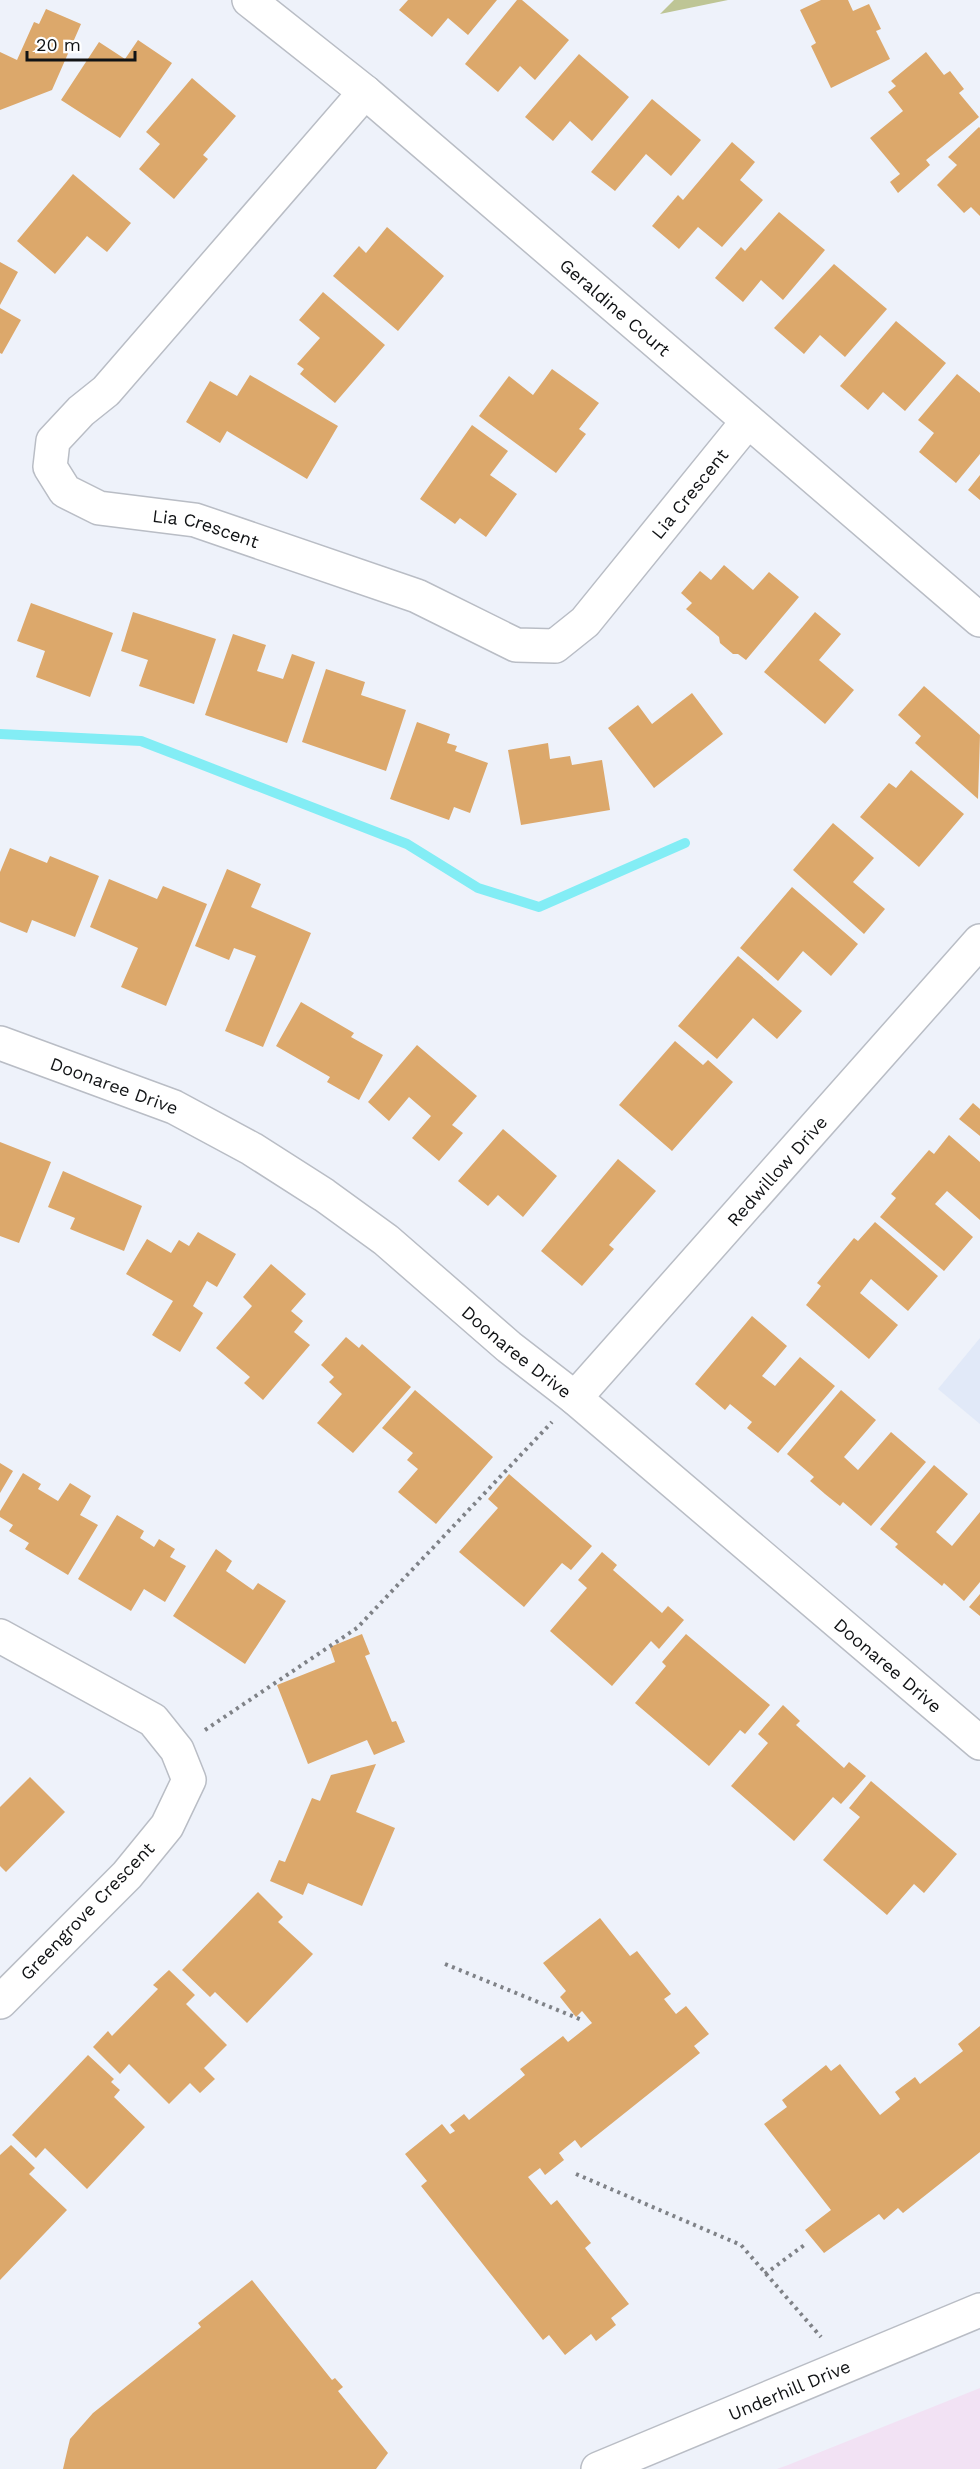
<svg xmlns="http://www.w3.org/2000/svg" width="980" height="2469" font-family="'Work Sans',sans-serif">
	<rect width="100%" height="100%" fill="#eef2fa"/>
	<path fill="#f2e2f4" d="M980 2388V2469H777L788 2465Z"/>
	<path fill="#e1e9f8" d="M980 1338V1424L938 1389Z"/>
	<path fill="#bec595" d="M674 0H728L660 14Z"/>
	<g fill="none" stroke-linecap="round" stroke-linejoin="round">
		<path stroke="#83edf5" stroke-width="10" d="M0 734 141 741 407 844 478 888 539 907 685 843"/>
	</g>
	<path fill="#dca86b" d="M408 0H497L468 35 448 18 432 37 399 10Z
		M517 0H522L569 40 535 80 520 66 498 92 465 64Z
		M821 0H848L853 11 869 4 881 29 876 31 890 59 831 88 811 46 816 43 800 10Z
		M46 9 81 24 52 90 0 110V52L17 60 34 22 39 24Z
		M138 40 172 63 120 138 61 100 99 42 125 59Z
		M926 52 944 75 950 71 964 89 959 93 979 117 926 160 930 165 898 193 890 182 900 174 870 138 903 111 888 92 896 86 891 81Z
		M579 54 629 97 592 141 570 121 553 141 525 117Z
		M192 78 236 116 203 155 208 159 174 199 139 169 160 144 146 132Z
		M652 99 701 140 671 176 646 154 615 191 591 172Z
		M979 127 980 128V216L971 207 964 213 937 185 957 165 948 157Z
		M732 142 755 162 740 180 763 200 722 247 698 227 679 249 652 226 678 195 683 200Z
		M73 174 131 223 107 252 87 236 55 274 17 241Z
		M779 212 825 250 783 300 761 280 743 302 715 278 741 247 745 251Z
		M387 227 444 276 398 331 333 276 359 246 366 253Z
		M0 262 18 272 0 305Z
		M834 264 887 309 845 357 820 335 804 354 774 328Z
		M323 292 385 345 335 403 300 374 304 369 297 364 320 338 299 320Z
		M0 308 21 320 2 354 0 353Z
		M896 321 946 363 905 411 883 392 868 410 840 386Z
		M552 369 599 403 579 429 586 434 556 473 479 416 509 376 533 395Z
		M957 374 980 393V454L956 483 919 452 934 433 918 420Z
		M250 375 338 426 307 479 227 431 220 443 186 422 210 381 237 396Z
		M472 425 508 451 490 475 517 494 486 537 460 518 455 524 420 499Z
		M980 475V500L968 490Z
		M724 565 753 590 769 572 799 597 746 660 738 654H733L720 643 719 637 686 609 692 603 681 593 700 571 711 580Z
		M31 603 113 633 90 697 36 677 45 651 17 641Z
		M133 612 216 639 194 704 139 686 148 660 121 651Z
		M815 612 841 634 819 660 854 690 825 724 764 672Z
		M233 634 266 645 257 671 283 679 292 654 315 662 287 743 205 715Z
		M326 669 365 682 361 695 406 710 386 771 302 742Z
		M924 686 980 735 978 799 915 743 921 736 898 715Z
		M692 693 723 734 654 788 608 728 638 705 652 724Z
		M417 722 450 734 447 743 457 746 455 751 488 763 470 813 454 807 449 820 390 799Z
		M548 743 550 759 570 756 572 765 602 760 610 810 521 825 508 750Z
		M911 770 964 814 919 867 860 817 889 783 896 788Z
		M833 823 874 858 853 882 885 909 864 934 793 870Z
		M10 848 47 863 50 856 99 876 75 937 32 920 27 933 0 922V872Z
		M227 869 261 884 251 907 311 933 263 1047 225 1031 256 956 234 948 229 960 195 946Z
		M109 879 157 899 163 886 207 904 166 1006 121 987 138 948 90 927Z
		M792 887 858 944 831 976 803 951 778 981 740 948Z
		M738 956 802 1011 777 1039 753 1018 717 1059 678 1026Z
		M301 1002 354 1033 351 1037 383 1055 359 1100 327 1082 330 1077 276 1046Z
		M675 1041 703 1065 708 1060 733 1082 672 1151 619 1105Z
		M417 1045 477 1096 452 1125 463 1133 439 1161 412 1138 431 1116 409 1097 389 1121 368 1102Z
		M973 1103 980 1109V1136L959 1119Z
		M503 1129 557 1176 523 1217 498 1195 488 1206 458 1181Z
		M949 1135 980 1162V1220L947 1191 935 1204 973 1237 944 1271 880 1217 896 1198 891 1194 929 1150 934 1154Z
		M0 1142 51 1162 19 1243 0 1236Z
		M618 1159 656 1191 609 1245 614 1249 582 1286 541 1251Z
		M63 1171 142 1206 124 1251 70 1229 75 1218 48 1207Z
		M875 1222 938 1276 908 1311 871 1279 860 1293 898 1325 869 1359 806 1305 821 1286 817 1283 854 1238 858 1241Z
		M198 1232 236 1254 217 1287 207 1281 193 1306 203 1313 180 1352 152 1335 173 1301 126 1274 147 1239 171 1253 179 1240 189 1246Z
		M271 1264 306 1294 291 1311 303 1321 294 1332 310 1345 263 1400 244 1383 250 1377 216 1348 252 1306 243 1297Z
		M752 1316 787 1346 762 1376 775 1386 800 1357 835 1386 778 1453 747 1428 752 1422 730 1404 725 1410 695 1384Z
		M346 1337 359 1348 362 1344 411 1387 353 1453 317 1423 342 1394 329 1382 334 1377 321 1365Z
		M415 1390 493 1457 436 1524 398 1492 418 1469 407 1460 413 1453 382 1428Z
		M841 1390 876 1420 844 1457 858 1470 891 1432 926 1462 871 1526 843 1502 840 1506 825 1494 810 1481 814 1477 787 1454Z
		M0 1463 13 1471 0 1493Z
		M934 1465 968 1494 936 1532 952 1546 980 1512V1582L964 1601 944 1583 942 1586 895 1547 898 1544 880 1529Z
		M23 1473 41 1484 38 1489 58 1501 70 1483 91 1496 80 1515 98 1525 68 1575 25 1549 29 1543 9 1531 13 1525 0 1517V1511Z
		M509 1474 592 1546 571 1570 562 1563 524 1607 459 1552 498 1508 488 1499Z
		M117 1515 144 1531 140 1538 154 1547 159 1539 175 1549 170 1557 186 1566 165 1602 144 1589 131 1611 78 1579Z
		M216 1549 232 1561 226 1571 253 1590 258 1583 286 1601 245 1664 173 1616Z
		M602 1552 617 1565 613 1570 662 1613 668 1606 684 1620 659 1649 651 1641 612 1686 550 1631 587 1588 578 1580Z
		M980 1594V1616L969 1607Z
		M362 1634 370 1654 365 1656 392 1722 396 1721 405 1742 374 1755 367 1740 308 1764 277 1685 335 1662 330 1647Z
		M686 1634 770 1705 745 1734 740 1730 709 1766 635 1703 666 1666 662 1662Z
		M783 1705 800 1721 796 1725 844 1768 849 1762 866 1776 841 1804 833 1797 794 1841 731 1786 768 1743 758 1734Z
		M376 1764 356 1812 395 1828 362 1906 308 1883 303 1895 270 1881 279 1860 285 1862 312 1798 320 1801 331 1775Z
		M30 1777 65 1812 6 1872 0 1866V1807Z
		M871 1781 957 1854 924 1893 914 1884 887 1915 823 1860 860 1817 849 1808Z
		M258 1892 283 1917 278 1922 313 1954 247 2023 215 1992 210 1997 182 1970Z
		M600 1918 630 1956 637 1951 671 1994 664 1999 676 2014 686 2006 709 2034 694 2046 700 2053 581 2148 575 2140 559 2153 564 2160 545 2175 540 2168 528 2177 551 2205 557 2200 591 2243 585 2248 629 2304 611 2318 616 2325 596 2341 591 2334 565 2355 549 2335 543 2340 421 2186 427 2181 405 2154 442 2124 450 2134 455 2131 450 2125 464 2114 469 2120 525 2075 520 2069 563 2036 568 2042 592 2023 582 2011 576 2017 560 1997 566 1991 543 1963Z
		M169 1970 195 1995 186 2004 227 2045 204 2068 215 2079 200 2093 190 2083 169 2104 129 2064 120 2074 93 2047 108 2031 112 2036 158 1989 153 1985Z
		M980 2026V2152L903 2213 898 2208 884 2220 879 2214 824 2253 805 2230 831 2210 764 2124 787 2107 782 2100 826 2065 831 2071 840 2064 880 2115 900 2099 895 2092 915 2077 920 2084 963 2051 958 2044Z
		M88 2055 114 2079 111 2082 120 2090 114 2097 145 2127 87 2189 45 2148 36 2158 12 2135Z
		M11 2145 35 2168 29 2174 67 2210 0 2280V2155Z
		M252 2280 332 2380 335 2378 343 2387 338 2391 388 2453 376 2469H63L70 2439 93 2413 201 2327 198 2323Z"/>
	<g fill="none" stroke-linecap="round" stroke-linejoin="round">
		<g stroke="#b9bdc5" stroke-width="36">
			<g id="minor">
				<path id="s1" d="M249 0 365 92 980 620"/>
				<path id="s2" d="M365 92 106 391 81 411 53 441 50 467 65 491 99 508 195 520 417 596 516 645 555 646 585 622 748 421"/>
				<path id="s3" d="M0 1043 174 1107 252 1149 324 1195 386 1240 509 1347 575 1398 980 1743"/>
				<path id="s4" d="M575 1398 980 941"/>
				<path d="M0 1636 153 1720 177 1750 189 1780 167 1826 127 1875 0 2002"/>
			</g>
		</g>
		<g stroke="#b9bdc5" stroke-width="36">
			<g id="tertiary">
				<path id="s5" d="M598 2469 980 2310"/>
			</g>
		</g>
		<path stroke="#7f8287" stroke-width="4" stroke-dasharray="3 4.5" stroke-linecap="butt" d="M205 1730 357 1628 552 1422
			M445 1964 582 2020
			M576 2174 741 2245 821 2337
			M765 2274 807 2243"/>
		<use href="#minor" stroke="#fff" stroke-width="33"/>
		<use href="#tertiary" stroke="#fff" stroke-width="33"/>
	</g>
	<g text-anchor="middle" dominant-baseline="central" stroke-width="4.5" stroke-linejoin="round" paint-order="stroke">
		<g font-size="18" fill="#111315" stroke="#fff">
			<text stroke="none"><textPath href="#s1" startOffset="478">Geraldine Court</textPath></text>
			<text stroke="none"><textPath href="#s2" startOffset="1246">Lia Crescent</textPath></text>
			<text stroke="none"><textPath href="#s2" startOffset="670">Lia Crescent</textPath></text>
			<text stroke="none"><textPath href="#s3" startOffset="122">Doonaree Drive</textPath></text>
			<text stroke="none"><textPath href="#s4" startOffset="304">Redwillow Drive</textPath></text>
			<text stroke="none"><textPath href="#s3" startOffset="608">Doonaree Drive</textPath></text>
			<text stroke="none"><textPath href="#s3" startOffset="1094">Doonaree Drive</textPath></text>
			<text transform="translate(87 1911) rotate(-46)">Greengrove Crescent</text>
			<text stroke="none"><textPath href="#s5" startOffset="207">Underhill Drive</textPath></text>
		</g>
	</g>
	<path d="M27 51v9h108v-9" fill="none" stroke="#111315" stroke-width="3"/>
	<text x="36" y="51" font-size="18" fill="#111315" stroke="#ffffff" stroke-width="4.5" paint-order="stroke">20 m</text>
</svg>
